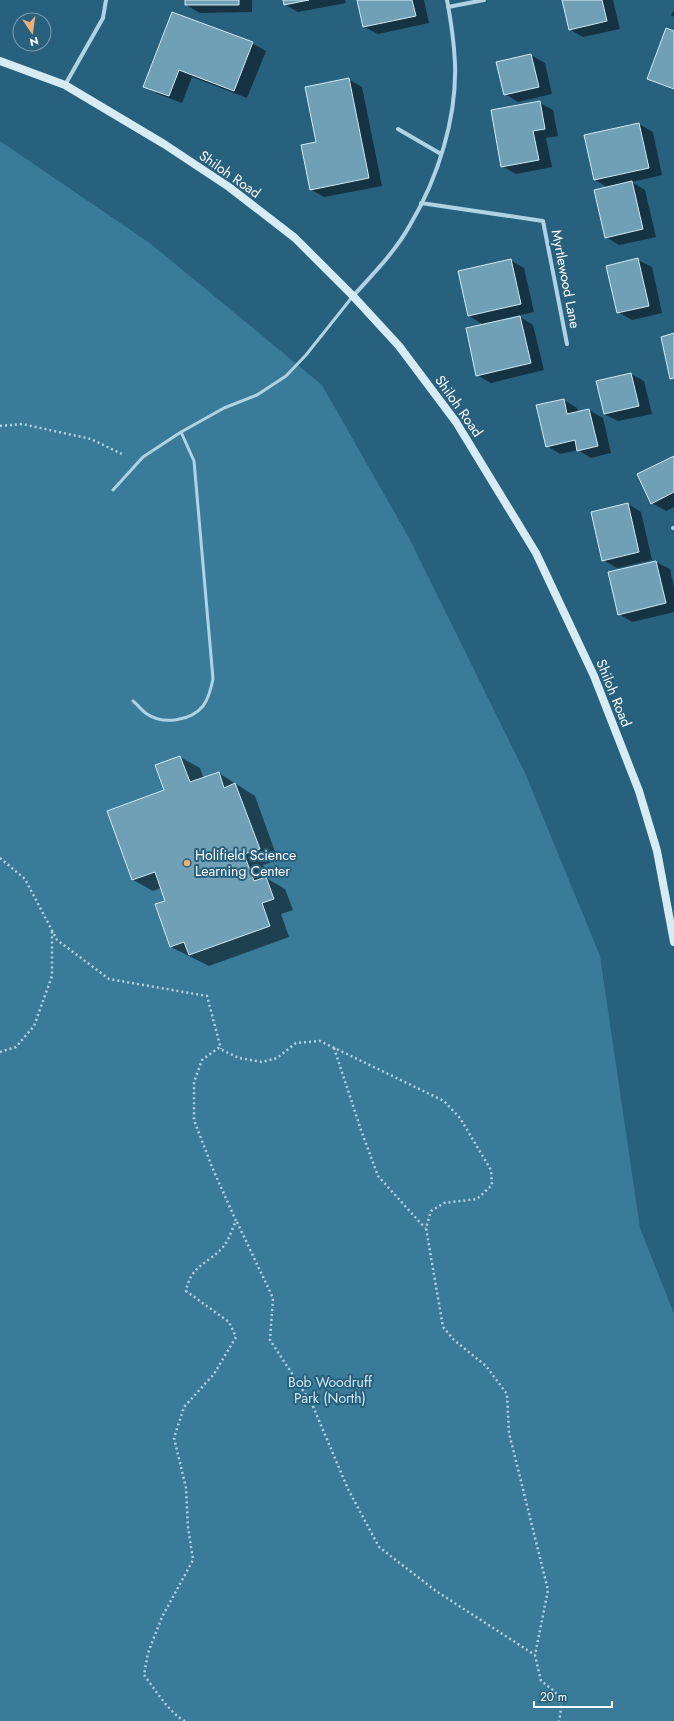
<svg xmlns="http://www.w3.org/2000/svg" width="674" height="1721" font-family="Jost,sans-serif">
	<rect width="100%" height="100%" fill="#28617e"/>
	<path fill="#397b99" d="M0 141 151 244 322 385 409 538 525 773 600 956 640 1228 674 1314V1721H0Z"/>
	<path fill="#0007" d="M186 0H252V12L200 13 186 5Z
		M284 0H345L346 3 298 12 284 4Z
		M358 0H424L429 23 378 34 364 27Z
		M564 0H613L620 29 583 37 569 29Z
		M674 10V17L671 15Z
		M173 13 252 43 266 51 247 98 192 77 182 103 158 94 144 86Z
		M674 32V90L648 78Z
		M531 55 545 63 552 94 518 102 505 94Z
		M348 79 362 87 382 186 324 197 310 189 317 142Z
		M540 103 553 110 558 136 546 138 552 167 516 174 502 166Z
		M639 124 653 132 662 175 632 182 645 190 656 237 619 245 606 237 609 188 595 180Z
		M510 260 524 268 534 312 482 324 469 316Z
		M638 260 652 267 662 313 632 320 618 312Z
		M520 317 533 325 544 370 491 383 477 375Z
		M631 374 644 381 652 414 618 421 604 414Z
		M564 400 577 408 578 412 589 410 603 418 611 453 591 458 578 450 560 454 547 446Z
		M674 457V507L666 511 652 503Z
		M628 504 641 512 652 560 617 568 603 560Z
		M656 562 670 569 674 588V612L632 622 619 614 609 573Z
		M180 757 200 768 204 779 219 773 255 796 278 860 263 865 268 879 285 889 293 910 281 914 289 937 209 966 171 947 166 901 161 888 153 891 133 880 108 812 166 790Z"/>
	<path fill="#70a0b6" stroke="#d1e9f4" d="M185 0H239V5H185Z
		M283 0H309L284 5Z
		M357 0H412L416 16 363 27Z
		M562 0H602L607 21 569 30Z
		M172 12 253 42 234 91 179 70 169 96 143 87Z
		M666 28 674 31V89L647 79Z
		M531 54 539 87 504 95 496 62Z
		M349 78 369 178 310 190 301 145 316 142 305 87Z
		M540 101 545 129 533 131 539 160 501 167 491 110Z
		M639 123 649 168 594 180 584 135Z
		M632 181 643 229 605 238 594 190Z
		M638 258 649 306 617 313 606 266Z
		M511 259 521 304 468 316 458 271Z
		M520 316 531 363 476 376 466 328Z
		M674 333V378L670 379 661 337Z
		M631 373 639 406 604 414 596 381Z
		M564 399 567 414 589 409 598 446 577 451 575 440 546 447 536 405Z
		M674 456V492L651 504 637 474Z
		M628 503 639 552 602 561 591 512Z
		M656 561 666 603 618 615 608 572Z
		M180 756 190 782 219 772 224 788 235 783 260 849 244 854 254 881 266 877 274 899 262 903 270 926 189 955 184 942 170 947 155 904 165 901 155 872 132 880 107 811 164 790 155 765Z"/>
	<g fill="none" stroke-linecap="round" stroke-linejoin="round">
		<path stroke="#afd3e5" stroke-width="2.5" stroke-dasharray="2 3" stroke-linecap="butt" d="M0 426 22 424 91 439 124 455
			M0 858 25 879 57 940 109 979 207 996 221 1049
			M334 1048 361 1130 378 1176 425 1228
			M0 1052 16 1047 34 1026 52 976V931
			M237 1222 273 1298 270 1340 312 1404 348 1489 379 1547 436 1591 535 1655
			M185 1721C170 1714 154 1688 144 1675L148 1653 162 1617 193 1560 188 1527 186 1488 174 1438 184 1407 214 1374 236 1337 229 1322 186 1291C191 1265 208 1264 223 1247 229 1240 232 1229 236 1221L212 1167 194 1120V1082L202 1060 218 1048 239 1058 262 1062 277 1058 296 1043 320 1041 444 1101 460 1118 491 1170 492 1185 477 1199 444 1203 431 1211 426 1228 443 1327 454 1340 486 1366 507 1394 509 1433 548 1590 535 1655 541 1681C559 1694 564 1698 559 1721"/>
		<path stroke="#afd3e5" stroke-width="3" d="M181 432 224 408 257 395 286 376 306 355 353 296
			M113 490 143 457 181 432 194 461 213 679C211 689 209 698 203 706 191 721 163 725 147 714 142 711 138 705 133 701"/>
		<path stroke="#afd3e5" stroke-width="4" d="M448 7 484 0
			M65 85 103 18 106 0
			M398 129 441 154
			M421 203 543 221 567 344
			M353 296C373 274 395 252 410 225 438 178 457 118 455 63 454 42 451 21 447 0
			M673 528H674"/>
		<path stroke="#d7ebf5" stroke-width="8" d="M0 61 65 85 164 144 229 187 295 238 353 296 399 346 456 422 536 553 594 676 639 791 657 851 674 942"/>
	</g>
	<circle fill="#ecae75" stroke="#28617e" stroke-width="1.5" cx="187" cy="863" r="4"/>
	<g text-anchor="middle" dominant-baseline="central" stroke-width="4" stroke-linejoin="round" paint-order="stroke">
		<g font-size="14" fill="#fff" stroke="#28617e">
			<text transform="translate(230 174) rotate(35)">Shiloh Road</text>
			<text transform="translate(566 279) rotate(79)">Myrtlewood Lane</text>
			<text transform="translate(459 406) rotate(55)">Shiloh Road</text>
			<text transform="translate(614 693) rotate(68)">Shiloh Road</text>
		</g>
		<g font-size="14" fill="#fff" stroke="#28617e" text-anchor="start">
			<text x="195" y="855">Holifield Science<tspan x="195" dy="16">Learning Center</tspan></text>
		</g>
		<g font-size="14" fill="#d1e9f4" stroke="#28617e">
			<text x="330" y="1382">Bob Woodruff<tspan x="330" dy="16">Park (North)</tspan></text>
		</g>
	</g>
	<g transform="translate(32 32) rotate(167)"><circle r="19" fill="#28617e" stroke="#7ea0b2"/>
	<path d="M0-3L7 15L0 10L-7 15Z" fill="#ecae75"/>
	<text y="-6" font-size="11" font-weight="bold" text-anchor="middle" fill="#ffffff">N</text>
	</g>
	<path d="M534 1701v6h78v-6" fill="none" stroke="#ffffff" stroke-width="2"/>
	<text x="540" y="1701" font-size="12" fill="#ffffff" stroke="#28617e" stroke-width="3" paint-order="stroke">20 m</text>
</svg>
